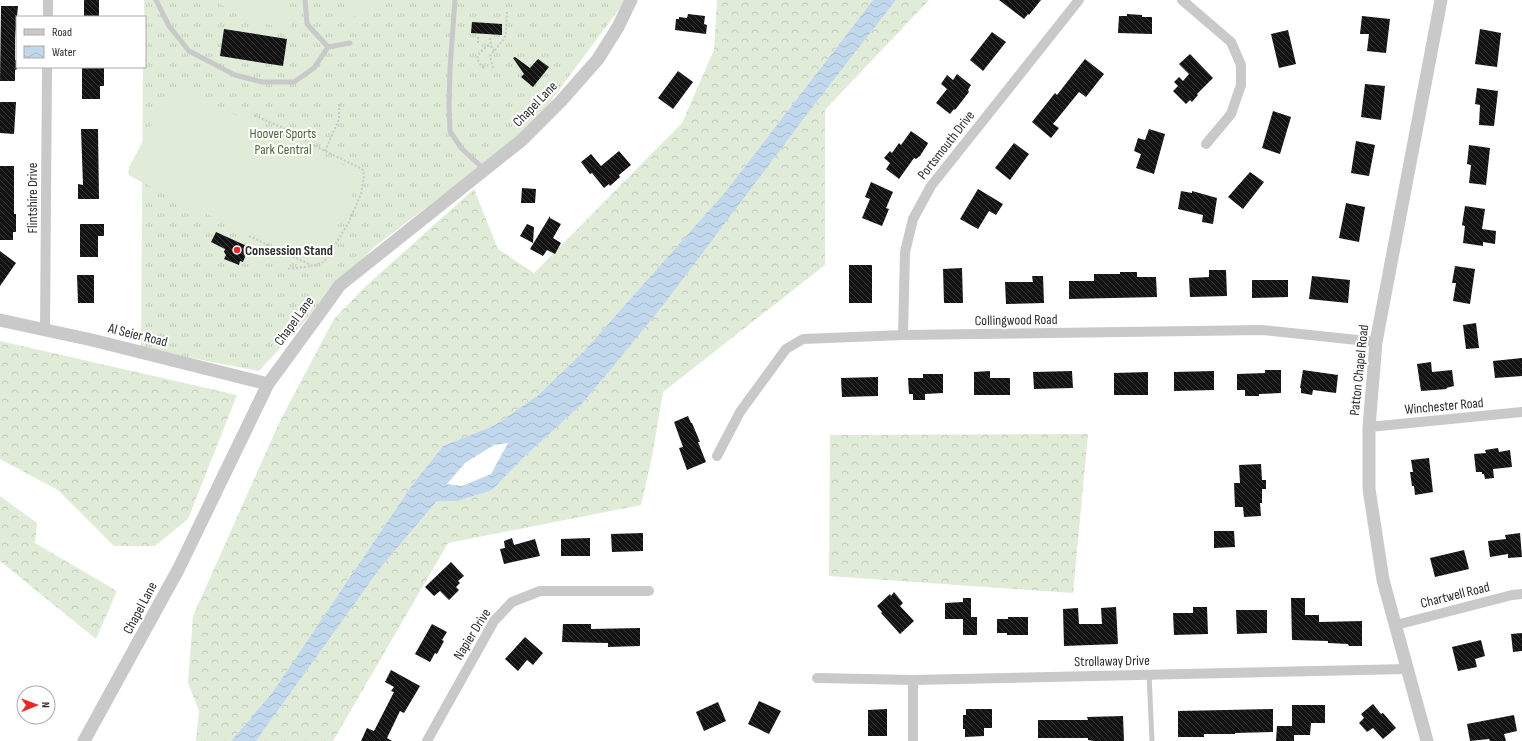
<svg xmlns="http://www.w3.org/2000/svg" width="1522" height="741" font-family="'Sofia Sans Condensed',sans-serif">
	<defs>
		<pattern id="grass-tufts" width="24" height="20" patternUnits="userSpaceOnUse"><rect width="24" height="20" fill="#e0ebd8"/><path d="M3 7l-1-3M5 7V3M7 7l1-3M15 17l-1-3M17 17v-4M19 17l1-3" fill="none" stroke="#c0caba"/></pattern>
		<pattern id="forest-crowns" width="20" height="18" patternUnits="userSpaceOnUse"><rect width="20" height="18" fill="#e0ebd8"/><path d="M2 6a3 3 0 1 1 6 0M12 15a3 3 0 1 1 6 0" fill="none" stroke="#c0caba"/></pattern>
		<pattern id="water-waves" width="16" height="10" patternUnits="userSpaceOnUse"><rect width="16" height="10" fill="#c2d8ec"/><path d="M0 5q4-4 8 0t8 0" fill="none" stroke="#a7bacb"/></pattern>
		<pattern id="building-back-hatch" width="6" height="6" patternUnits="userSpaceOnUse"><rect width="6" height="6" fill="#131313"/><path d="M-1 5l2 2M0 0l6 6M5-1l2 2" fill="none" stroke="#363636"/></pattern>
	</defs>
	<rect width="100%" height="100%" fill="#fff"/>
	<path fill="url(#grass-tufts)" d="M144 0H626L529 130 374 247 259 371 141 348 143 67H145Z"/>
	<path fill="url(#forest-crowns)" d="M717 0H873L726 191 584 351 537 396 495 425 443 446 412 485 272 693 231 741H196L199 711 188 683 193 616 280 421 334 319 367 285 474 189 498 249 534 273 682 123 714 50Z
		M896 0H929L825 110V265L663 392 652 457 641 505 448 543 333 741H256L381 567 437 501H458L492 490 524 457 580 406 612 368 808 113Z
		M0 341 237 395 188 519 155 546H114L58 490 0 459Z
		M1088 434 1073 593 829 576 830 435Z
		M0 496 37 523 35 543 117 591 96 639 0 561Z"/>
	<path fill="#e0ebd8" d="M215 0H290L291 26C258 26 241 20 215 0Z
		M344 0H393C378 11 364 15 346 18Z
		M180 89 354 170 359 180 321 260 313 263 177 200 130 176 128 173 129 167 170 91Z"/>
	<path fill="url(#water-waves)" fill-rule="evenodd" d="M873 0H896L808 113 667 300 612 368 580 406 524 457 492 490 458 501H437L381 567 256 741H231L272 693 412 485 443 446 495 425 537 396 584 351 726 191ZM508 443 491 474 462 486 447 484 465 463 494 445Z"/>
	<path fill="url(#building-back-hatch)" d="M84 0H99V17H84Z
		M999 0H1041L1029 15 1028 14 1024 19Z
		M1 6H18L15 38V60H17V69L15 70V81H0Z
		M688 14 705 16 704 24 707 25 706 34 675 30 676 19H679V17L687 18Z
		M1127 14 1142 15V17H1152V34L1118 33 1119 16H1127Z
		M1362 16 1390 19 1386 53 1367 51 1369 34H1360Z
		M472 22 502 24V35L471 33Z
		M224 29 287 39 283 66 220 56Z
		M1480 29 1501 33 1497 67 1475 64Z
		M1288 30 1296 64 1279 68 1271 34Z
		M992 32 1006 42 983 71 970 60Z
		M1190 54 1213 78 1197 94 1198 95 1192 102 1190 100 1186 104 1173 91 1178 86 1174 82 1179 77 1183 81 1189 74 1179 64Z
		M515 57 530 68 538 59 549 67 533 87 521 77 524 74 513 58Z
		M1085 59 1104 74 1086 97 1079 92 1053 124 1059 128 1051 138 1032 122 1055 93 1057 95Z
		M82 67H104V86H100V99H82Z
		M678 71 693 82 673 109 658 98Z
		M957 74 971 85 968 90 969 92 955 110 954 109 950 114 936 103 947 89 941 84 947 75 953 80Z
		M1365 84 1385 86 1381 120 1361 117Z
		M1477 88 1498 91 1494 126 1479 125 1480 105 1475 104Z
		M0 102H16L14 134 0 133Z
		M1273 111 1291 117 1280 154 1262 148Z
		M81 129H98L99 199H78V184L83 185Z
		M1149 129 1165 134 1154 174 1136 168 1141 154 1134 151 1138 138 1145 140Z
		M911 131 928 143 927 145 920 156 916 159 914 158 899 179 886 169 890 163 884 158 890 151 892 153 899 143 901 145Z
		M1356 141 1375 145 1369 176 1351 173Z
		M1014 143 1029 154 1010 180 995 168Z
		M1469 145 1490 148 1486 185 1469 183 1471 165 1467 164Z
		M619 151 631 165 619 175 620 177 610 186 609 184 604 188 592 173 590 174 581 162 591 154 601 166Z
		M0 166H14V214H16V232H13V240H0Z
		M1250 172 1264 182 1243 209 1228 197Z
		M871 182 893 192 886 208 889 209 882 226 862 218 870 199 865 197Z
		M522 188 536 189 535 203H521Z
		M978 189 1003 204 996 215 989 211 978 229 960 219Z
		M1181 191 1192 193V191L1217 198 1213 224 1202 222 1203 215 1178 209Z
		M1346 203 1365 207 1359 242 1339 238Z
		M1465 206 1485 209 1482 229 1496 231 1495 244 1483 242V246L1463 243 1465 226 1462 225Z
		M550 216V218L561 224 553 238 561 243 555 254 547 250 543 256 530 249Z
		M80 224H104V236H98V257H80Z
		M527 224 534 227 533 243 520 236Z
		M216 232 249 247 243 262 240 261 239 265 224 259 226 255 224 252 225 249 211 242Z
		M0 251 16 263 0 286Z
		M849 265H872V303H849Z
		M1455 266 1475 269 1470 304 1453 301 1456 283H1452Z
		M962 268 963 303H944L943 269Z
		M1209 270H1226L1227 296 1190 297 1189 278 1209 277Z
		M1120 272H1137V277H1156L1157 297 1069 299V281H1094V274H1120Z
		M77 275H94V303H78Z
		M1032 276H1043L1044 303 1006 304 1005 282H1033Z
		M1312 276 1350 280 1348 303 1309 299Z
		M1252 280H1288V297L1252 298Z
		M1476 323 1479 348 1466 349 1463 325Z
		M1522 358V376L1495 378 1493 361Z
		M1431 362 1432 372 1452 370 1454 386 1446 388 1447 389 1421 391 1417 364Z
		M1265 370H1281V393L1259 394V396H1245V390H1237V374L1265 373Z
		M1303 370 1338 375 1336 393 1313 390 1312 395 1301 393V388H1300Z
		M990 371V378H1010V395H974V372Z
		M1072 371 1073 388 1034 389 1033 372Z
		M1214 371V390L1174 391V372Z
		M1148 372V395H1114V373Z
		M923 374H943V393L925 394V400H913V394H909L908 378H923Z
		M878 377V396L842 397 841 378Z
		M688 416 691 423H692L700 442H698L706 462 687 470 679 448 683 447 674 422Z
		M1498 448 1499 452 1510 450 1512 467 1493 469 1494 478 1485 479 1484 474H1482V472H1476L1474 454 1486 453 1485 450Z
		M1429 458 1433 492 1415 495 1414 486H1412L1410 472H1413L1411 460Z
		M1261 464 1262 480H1266V489H1262V503H1260L1261 516 1244 517 1243 507H1235L1234 483H1240L1239 465Z
		M1214 531H1234L1235 547 1214 548Z
		M643 533V551L612 552 611 534Z
		M1520 533 1522 557 1508 558V554L1490 557 1488 541 1506 539 1505 535Z
		M512 538 514 545 535 539 540 556 504 564 500 549 505 548 504 541Z
		M590 538V556H561V539Z
		M1464 550 1469 569 1435 577 1430 558Z
		M451 562 464 576 458 581 460 583 456 587 459 590 449 600 440 591 434 596 425 587Z
		M894 592 903 603 900 606 914 621 900 634 881 613 882 612 877 606 890 594 891 596Z
		M963 598H971V617H977V635H963V619H945V603L963 602Z
		M1291 598H1305V615H1319V622L1362 621V646H1349L1348 644 1328 643V641L1292 640Z
		M1116 607 1118 644 1064 646 1063 609 1078 608 1079 624H1102L1101 608Z
		M1193 607H1207L1208 634 1174 635 1173 613H1193Z
		M1236 610H1267V633L1237 634Z
		M1008 617H1028V635H1007V633H997V619H1008Z
		M432 624 447 632 442 640 444 641 437 654 435 653 430 662 415 654Z
		M563 624H591V629L640 628V646L608 647V643L562 642Z
		M1522 633V651L1513 652 1511 634Z
		M525 637 543 653 533 665 527 660 518 671 505 659Z
		M1481 640 1485 656 1475 659 1477 667 1458 671 1452 647Z
		M391 670 420 686 404 713 400 711 387 738 392 741H361L367 728 374 731 394 692 391 691 394 687 385 682Z
		M759 701 781 711 769 734 748 724Z
		M718 702 726 721 704 731 696 712Z
		M1373 704 1381 714 1383 713 1396 728 1383 739 1373 728 1367 732 1359 723 1364 718 1361 714Z
		M1292 705H1325V723H1311L1310 735H1294V741H1276L1277 726H1292Z
		M887 709V736H868V710Z
		M966 709H992V728H984V736L965 737V729H963V715H966Z
		M1273 709V732L1235 733V734H1204V737H1178V711Z
		M1514 715 1517 731 1504 734 1506 741H1490L1489 739 1470 741 1467 724Z
		M1123 716 1124 741H1094L1088 740V738H1038V720H1088L1087 717Z"/>
	<g fill="none" stroke-linecap="round" stroke-linejoin="round">
		<path stroke="#c9c9c9" stroke-width="2" stroke-dasharray="2 2" stroke-linecap="butt" d="M478 37V43
			M490 38 491 46 494 51
			M484 68C471 57 480 51 491 44
			M493 68 490 56 504 39 506 33 507 12
			M325 151 339 119V104
			M249 236 313 266 324 262 348 224 361 194 364 176 363 170 358 167 313 145 286 129 253 115
			M288 269 312 266"/>
		<path stroke="#c9c9c9" stroke-width="5" d="M156 0 169 26 189 51 235 75 262 82H294L314 68 328 47 307 24 305 0
			M455 0 450 68 449 105 450 131 461 148 484 169
			M328 47 350 43
			M1149 674 1152 741"/>
		<path stroke="#c9c9c9" stroke-width="10" d="M1182 0 1231 42 1241 65V85L1231 114 1206 144
			M48 17V0
			M45 329 47 67
			M903 335 905 252 913 219 931 186 1079 0
			M1369 427 1522 412
			M717 456 740 412 786 349 803 339 903 335 1263 330 1376 342
			M1396 625 1512 595 1522 594
			M817 678 913 680 1408 669
			M913 680V741
			M427 741 494 621 512 602 540 591H649"/>
		<path stroke="#c9c9c9" stroke-width="13" d="M0 320 92 340 268 384
			M84 741 179 568 268 384 317 317 340 285 522 140 561 101 598 59 618 27 631 0
			M1427 741 1383 580 1369 489V427L1376 342 1441 0"/>
	</g>
	<circle fill="#ed2623" stroke="#fff" stroke-width="1.5" cx="237" cy="250" r="4"/>
	<g text-anchor="middle" dominant-baseline="central" stroke-width="4" stroke-linejoin="round" paint-order="stroke">
		<g font-size="14" fill="#2c2c2c" stroke="#fff">
			<text transform="translate(535 104) rotate(-46)">Chapel Lane</text>
			<text transform="translate(946 145) rotate(-52)">Portsmouth Drive</text>
			<text transform="translate(32 198) rotate(-90)">Flintshire Drive</text>
			<text transform="translate(1016 320) rotate(-1)">Collingwood Road</text>
			<text transform="translate(294 321) rotate(-54)">Chapel Lane</text>
			<text transform="translate(138 335) rotate(14)">Al Seier Road</text>
			<text transform="translate(1359 370) rotate(-84)">Patton Chapel Road</text>
			<text transform="translate(1444 406) rotate(-5)">Winchester Road</text>
			<text transform="translate(1455 595) rotate(-14)">Chartwell Road</text>
			<text transform="translate(140 608) rotate(-62)">Chapel Lane</text>
			<text transform="translate(472 634) rotate(-58)">Napier Drive</text>
			<text transform="translate(1112 661) rotate(-1)">Strollaway Drive</text>
		</g>
		<g font-size="14" fill="#4a6938" stroke="#fff">
			<text x="283" y="133">Hoover Sports<tspan x="283" dy="16">Park Central</tspan></text>
		</g>
		<g font-size="14" font-weight="bold" fill="#2c2c2c" stroke="#fff" text-anchor="start">
			<text x="245" y="250">Consession Stand</text>
		</g>
	</g>
	<rect x="16" y="16" width="130" height="52" fill="#ffffff" stroke="#ababab"/>
	<rect x="24" y="29" width="20" height="6" fill="#c9c9c9" stroke="#ababab"/>
	<text x="52" y="36" font-size="12" fill="#2c2c2c">Road</text>
	<rect x="24" y="46" width="20" height="12" fill="url(#water-waves)" stroke="#ababab"/>
	<text x="52" y="56" font-size="12" fill="#2c2c2c">Water</text>
	<g transform="translate(36 705) rotate(89)"><circle r="19" fill="#ffffff" stroke="#ababab"/>
	<path d="M0-3L7 15L0 10L-7 15Z" fill="#ed2623"/>
	<text y="-6" font-size="11" font-weight="bold" text-anchor="middle" fill="#2c2c2c">N</text>
	</g>
</svg>
